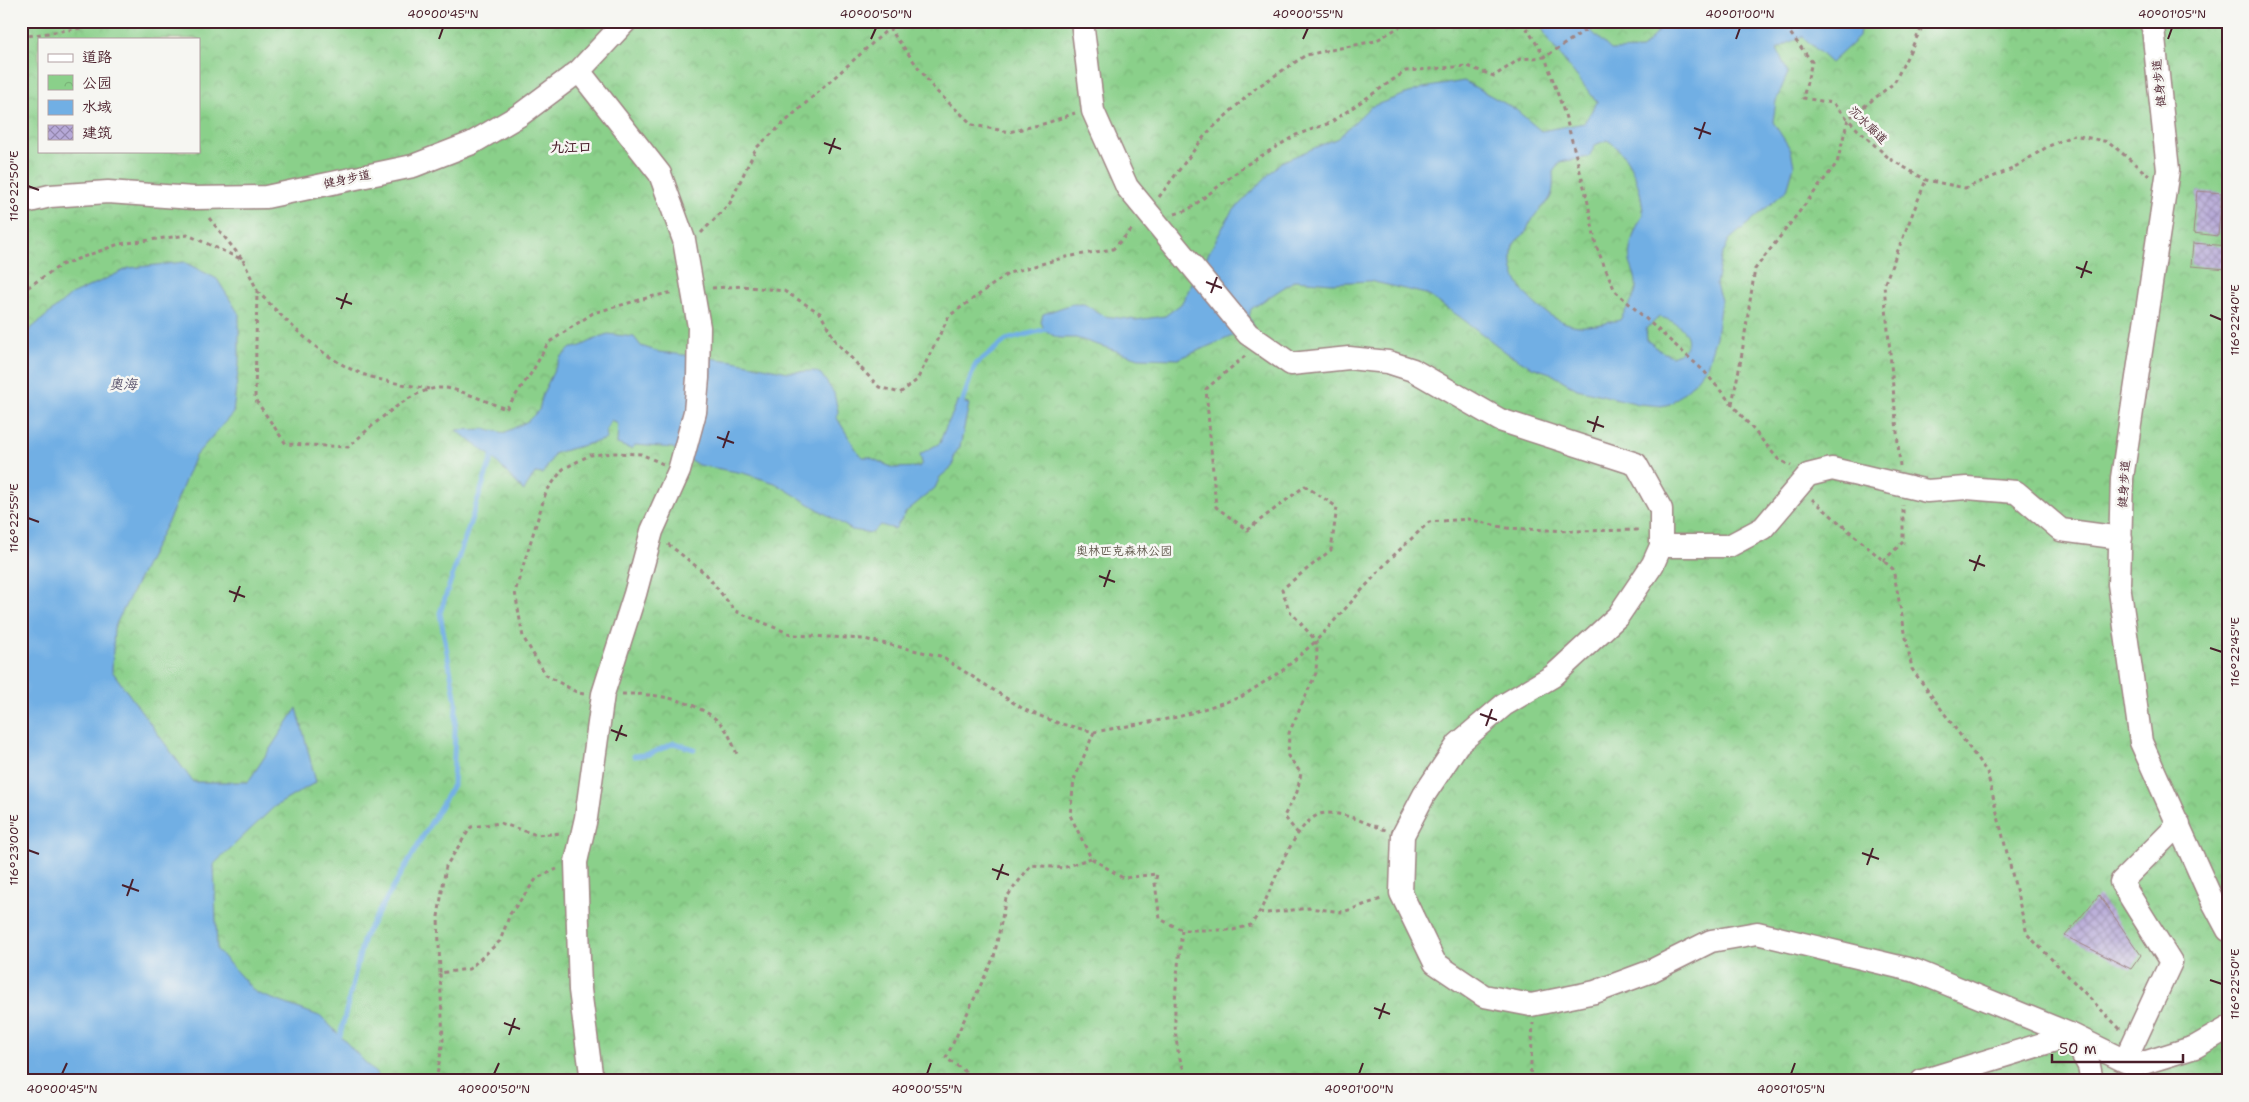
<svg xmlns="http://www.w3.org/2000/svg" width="2249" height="1102" font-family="'Shantell Sans','LXGW WenKai TC',sans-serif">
	<defs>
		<pattern id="park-crowns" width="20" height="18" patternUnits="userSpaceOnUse" patternTransform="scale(1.25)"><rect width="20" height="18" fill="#8ad08a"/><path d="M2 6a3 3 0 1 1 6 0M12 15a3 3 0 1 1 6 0" fill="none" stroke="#79b277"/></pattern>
		<pattern id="building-cross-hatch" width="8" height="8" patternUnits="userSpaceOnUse" patternTransform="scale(1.25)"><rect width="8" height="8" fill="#b5a8d7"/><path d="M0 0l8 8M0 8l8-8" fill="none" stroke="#9588af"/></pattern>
	</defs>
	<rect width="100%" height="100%" fill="#f6f6f2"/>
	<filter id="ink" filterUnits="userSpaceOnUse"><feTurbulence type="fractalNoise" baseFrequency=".02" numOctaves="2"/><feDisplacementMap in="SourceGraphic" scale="10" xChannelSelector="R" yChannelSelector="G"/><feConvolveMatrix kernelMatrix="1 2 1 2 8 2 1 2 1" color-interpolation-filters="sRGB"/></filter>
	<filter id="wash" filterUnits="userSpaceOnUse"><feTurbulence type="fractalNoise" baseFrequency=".0096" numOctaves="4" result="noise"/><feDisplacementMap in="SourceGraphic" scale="20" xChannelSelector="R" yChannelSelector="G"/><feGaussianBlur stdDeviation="1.12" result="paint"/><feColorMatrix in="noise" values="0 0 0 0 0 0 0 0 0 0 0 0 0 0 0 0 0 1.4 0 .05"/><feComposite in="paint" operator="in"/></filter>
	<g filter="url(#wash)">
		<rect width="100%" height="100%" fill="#f4ebdc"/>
		<path fill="url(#park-crowns)" stroke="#6a785a" fill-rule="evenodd" d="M21 21H2228V1081H21ZM39 39H199V151H39Z"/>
		<path fill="#71afe4" stroke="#5e6788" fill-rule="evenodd" d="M1539 21H1588L1590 30 1611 50 1642 49 1659 30 1658 21H1861L1859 37 1831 63 1802 36 1777 49 1788 73 1776 101 1773 122 1791 150 1794 166 1787 190 1729 240 1721 258 1716 285 1721 300 1716 337 1707 366 1690 387 1670 404 1661 406 1639 404 1577 389 1550 373 1532 367 1507 353 1460 317 1426 294 1370 281 1332 283 1295 280 1251 309 1249 317 1254 327 1178 359 1139 358 1076 338H1059L1052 335 1044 329 1041 322 1043 314 1072 304H1084L1104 316 1136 320 1165 316 1181 304 1230 214 1281 162 1338 138 1370 107 1423 88 1464 81 1515 109 1541 131 1584 123 1597 102 1548 40ZM1607 140C1629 152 1643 190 1643 215 1636 225 1627 249 1630 262 1633 272 1637 278 1636 289 1634 300 1625 310 1620 320 1606 323 1592 327 1578 326 1549 322 1509 289 1512 257 1512 254 1512 248 1513 246 1515 240 1522 237 1526 232 1528 228 1529 224 1531 221 1546 198 1555 206 1553 172L1560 162 1589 157 1595 145ZM1659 317C1682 321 1703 345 1672 356L1662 352 1647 340 1646 329Z
			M184 262 217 279 239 314V364L233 413 195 456 171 515 114 628 112 671 193 782H248L297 708 316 782 274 807 214 864 217 950 256 993 322 1017 383 1081H21V337L71 295 129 268Z
			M608 334 634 337 641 346 659 352 734 361 788 372 814 371 821 374 834 393 838 411 837 418 859 454 862 457H869L893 468 919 467 922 463 920 454 940 443C944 427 953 417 957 401L969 404 960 447 954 455 953 466 940 477 935 488 907 511 895 529 880 525 872 533 852 530 775 483 743 473 698 465 673 448 636 445 631 449 617 444 618 424 611 420 606 430 607 439 555 453 543 474 535 473 524 491 492 457 456 430 487 429 504 433 528 421 539 410 543 393 560 358 571 348C583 348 595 337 608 334Z"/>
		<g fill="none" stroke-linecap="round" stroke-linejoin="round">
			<path stroke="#71afe4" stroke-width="5" d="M960 408 975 365 1006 340 1050 328
				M634 756 650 754 674 743 694 749
				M340 1036 364 937 453 785 456 702 440 613 492 457 496 455"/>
		</g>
		<g id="blocks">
			<path fill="url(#building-cross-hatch)" d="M2197 191 2222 193 2218 236 2193 233Z
				M2193 243 2228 246V269L2191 266Z
				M2099 895 2141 955 2131 969 2065 936Z"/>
		</g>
	</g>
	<g filter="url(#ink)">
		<use href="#blocks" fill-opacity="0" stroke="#9f8584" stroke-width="1"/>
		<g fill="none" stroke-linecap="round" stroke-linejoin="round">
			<g stroke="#9f8584" stroke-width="25">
				<path id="minor" d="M1082 21 1093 111 1127 187 1248 334 1291 364 1349 358 1388 362 1413 370 1500 420 1636 464 1661 509V546L1653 564 1618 616 1553 676 1504 705 1458 744 1424 795 1403 835 1401 893 1435 963 1484 996 1531 1005 1595 992 1649 972 1711 941 1757 933 1916 971 2072 1035 2125 1061 2137 1065 2195 1047 2228 1028
					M2150 21 2153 28 2168 170 2122 478 2119 584 2141 742 2213 902 2228 930
					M579 71 660 174 684 240 699 327 698 378 695 412 679 471 652 531 635 594 603 694 586 818 576 862 580 990 592 1081
					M21 203 50 196 108 192 193 198 266 197 413 166 472 143 520 115 579 71 626 21
					M1661 546H1729L1763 528 1808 475 1832 469 1927 491 1967 488 2016 492 2061 530 2121 538
					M2125 1061 2171 962 2121 882 2179 824
					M1922 1081 2072 1035 2089 1066 2092 1081"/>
			</g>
			<path stroke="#9f8584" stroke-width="3" stroke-dasharray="4 4" stroke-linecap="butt" d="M884 21 935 90 973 125 1009 132 1047 123 1075 113
				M1522 21 1545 57 1566 118 1587 198 1596 246 1615 291 1704 371 1778 459 1791 466
				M1614 21 1618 27 1628 21
				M21 37 129 21
				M1890 159 1926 180 1965 188 2010 170 2047 147 2074 135 2109 142 2149 176
				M1159 197 1206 134 1256 88 1306 55 1375 41 1410 21
				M1175 214 1188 210 1246 165 1296 135 1330 123 1406 71 1467 66 1494 76 1520 59 1545 57 1599 21
				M209 218 243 260
				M701 233 730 203 756 148 897 21
				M712 288 742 286 784 291 820 313 836 342 879 387 900 393 917 380 949 316 1009 273 1066 257 1113 249 1134 227
				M257 291C289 323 321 359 365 375 384 382 409 385 429 389
				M21 292 61 265 119 244 188 235 243 260 257 290 255 399 286 444 348 447C372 427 411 386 444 388 457 388 492 404 506 409L532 372 548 343 593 313 650 297 674 292
				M1245 356 1206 389 1216 507 1247 530 1305 486 1337 507 1331 550 1282 589 1289 610 1316 641 1317 651 1316 673 1289 733 1288 756 1301 773 1297 792 1284 816 1299 835
				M1732 404 1741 359 1755 269 1837 163 1848 119 1894 83 1925 21
				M1900 466 1884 285 1926 180
				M1812 499 1893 569 1912 669 1987 772 2027 934 2120 1029
				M668 544 706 574 735 611 793 635 864 639 940 656 1025 710 1058 723 1094 732 1178 717 1241 697 1283 670 1316 641 1390 559 1429 522 1468 519 1506 528 1569 531 1641 530
				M1883 561 1903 542V505
				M584 694 578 693 546 675 523 637 515 592 546 492 563 469 590 455 614 453 641 454 663 464
				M622 694C656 693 699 700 723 726 729 733 733 745 737 754
				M1094 732 1074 780 1070 815 1091 858 1123 878 1157 874 1155 883 1160 919 1182 930H1233L1251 925C1255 919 1260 912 1263 905 1275 883 1296 814 1326 813 1348 813 1366 824 1386 830
				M1259 912 1267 913 1309 908 1343 912 1384 898
				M1182 930C1178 969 1170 1017 1179 1055 1181 1064 1186 1073 1189 1081
				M440 973 438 917 446 866 471 827 500 823 537 835 563 833
				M436 1081 443 1040 440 973 469 969 500 941 510 914 537 878 557 869
				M979 1081 946 1058 994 957 1006 898 1031 865 1063 868 1091 858
				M1530 1081 1533 1023"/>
			<use href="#minor" stroke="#fff" stroke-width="22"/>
			<path stroke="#9f8584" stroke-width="3" stroke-dasharray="4 4" stroke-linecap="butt" d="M1781 21 1812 62 1803 98 1833 103 1858 130 1890 159"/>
		</g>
	</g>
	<path fill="none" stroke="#4a1f2b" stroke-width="2" d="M439 39 443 28M871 39 876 28M1303 39 1308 28M1736 39 1740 28M2168 39 2172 28M1694 128 1711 134M1699 139 1705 122M824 143 841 149M829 154 835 138M28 186 39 190M2076 267 2092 273M2081 278 2087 261M1206 282 1222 288M1211 293 1217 277M336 298 352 304M341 309 347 293M2210 315 2222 320M1587 421 1604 427M1593 432 1598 416M717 437 734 443M723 448 729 431M28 518 39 522M1969 560 1985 566M1974 571 1980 555M1099 576 1115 582M1104 587 1110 570M229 591 245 597M234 602 240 586M2210 648 2222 652M1480 714 1497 720M1486 726 1492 709M611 730 627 736M616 741 622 725M28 850 39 854M1862 853 1879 859M1867 865 1873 848M992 869 1009 875M997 880 1003 864M122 885 139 891M127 896 133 879M2210 980 2222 984M1374 1008 1390 1014M1379 1019 1385 1003M504 1023 520 1029M509 1035 515 1018M62 1074 67 1063M494 1074 499 1063M927 1074 931 1063M1359 1074 1363 1063M1791 1074 1795 1063"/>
	<g text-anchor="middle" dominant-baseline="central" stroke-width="5" stroke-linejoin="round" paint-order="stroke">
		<g font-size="12" fill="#4a1f2b" stroke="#f6f6f2">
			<text transform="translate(2159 83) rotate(-96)">健身步道</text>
			<text transform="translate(1868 125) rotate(44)">沉水廊道</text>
			<text transform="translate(347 179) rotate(-12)">健身步道</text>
			<text transform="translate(2124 484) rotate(-86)">健身步道</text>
		</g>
		<g font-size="12" fill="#5d5448" stroke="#f6f6f2">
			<text x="1124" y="551">奥林匹克森林公园</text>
		</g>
		<g font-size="14" font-weight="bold" fill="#4a1f2b" stroke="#f6f6f2">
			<text x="571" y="147">九江口</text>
		</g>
		<g font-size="14" font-style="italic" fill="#58516c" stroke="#f6f6f2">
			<text x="123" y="384">奥海</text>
		</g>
	</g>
	<rect width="2249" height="1102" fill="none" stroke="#f6f6f2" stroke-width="55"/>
	<rect x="38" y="38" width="162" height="115" fill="#f6f6f2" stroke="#b1a0a2"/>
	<rect x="48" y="54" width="25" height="8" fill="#ffffff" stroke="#b1a0a2"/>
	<text x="82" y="62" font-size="15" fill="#4a1f2b">道路</text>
	<rect x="48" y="75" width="25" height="15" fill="url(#park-crowns)" stroke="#b1a0a2"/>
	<text x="82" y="88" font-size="15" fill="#4a1f2b">公园</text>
	<rect x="48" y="100" width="25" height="15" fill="#71afe4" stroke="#b1a0a2"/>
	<text x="82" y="112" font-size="15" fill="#4a1f2b">水域</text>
	<rect x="48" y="125" width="25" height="15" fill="url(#building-cross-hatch)" stroke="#b1a0a2"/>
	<text x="82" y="138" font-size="15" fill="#4a1f2b">建筑</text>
	<path d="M2052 1054v8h131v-8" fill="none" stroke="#4a1f2b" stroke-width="2.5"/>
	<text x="2059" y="1054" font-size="15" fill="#4a1f2b" stroke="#f6f6f2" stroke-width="4" paint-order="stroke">50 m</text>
	<rect x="28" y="28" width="2194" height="1046" fill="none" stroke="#4a1f2b" stroke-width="2"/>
	<g font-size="12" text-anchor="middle" fill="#4a1f2b">
		<text x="443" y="18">40°00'45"N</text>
		<text x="876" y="18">40°00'50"N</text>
		<text x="1308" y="18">40°00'55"N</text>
		<text x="1740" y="18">40°01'00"N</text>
		<text x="2172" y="18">40°01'05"N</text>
		<text transform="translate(14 186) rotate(-90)" y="4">116°22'50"E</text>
		<text transform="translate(2235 320) rotate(-90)" y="4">116°22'40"E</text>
		<text transform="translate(14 518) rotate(-90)" y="4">116°22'55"E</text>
		<text transform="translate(2235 652) rotate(-90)" y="4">116°22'45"E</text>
		<text transform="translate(14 850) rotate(-90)" y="4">116°23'00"E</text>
		<text transform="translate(2235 984) rotate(-90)" y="4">116°22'50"E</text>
		<text x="62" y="1093">40°00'45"N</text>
		<text x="494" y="1093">40°00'50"N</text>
		<text x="927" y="1093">40°00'55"N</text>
		<text x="1359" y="1093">40°01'00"N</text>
		<text x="1791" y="1093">40°01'05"N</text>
	</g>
</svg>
